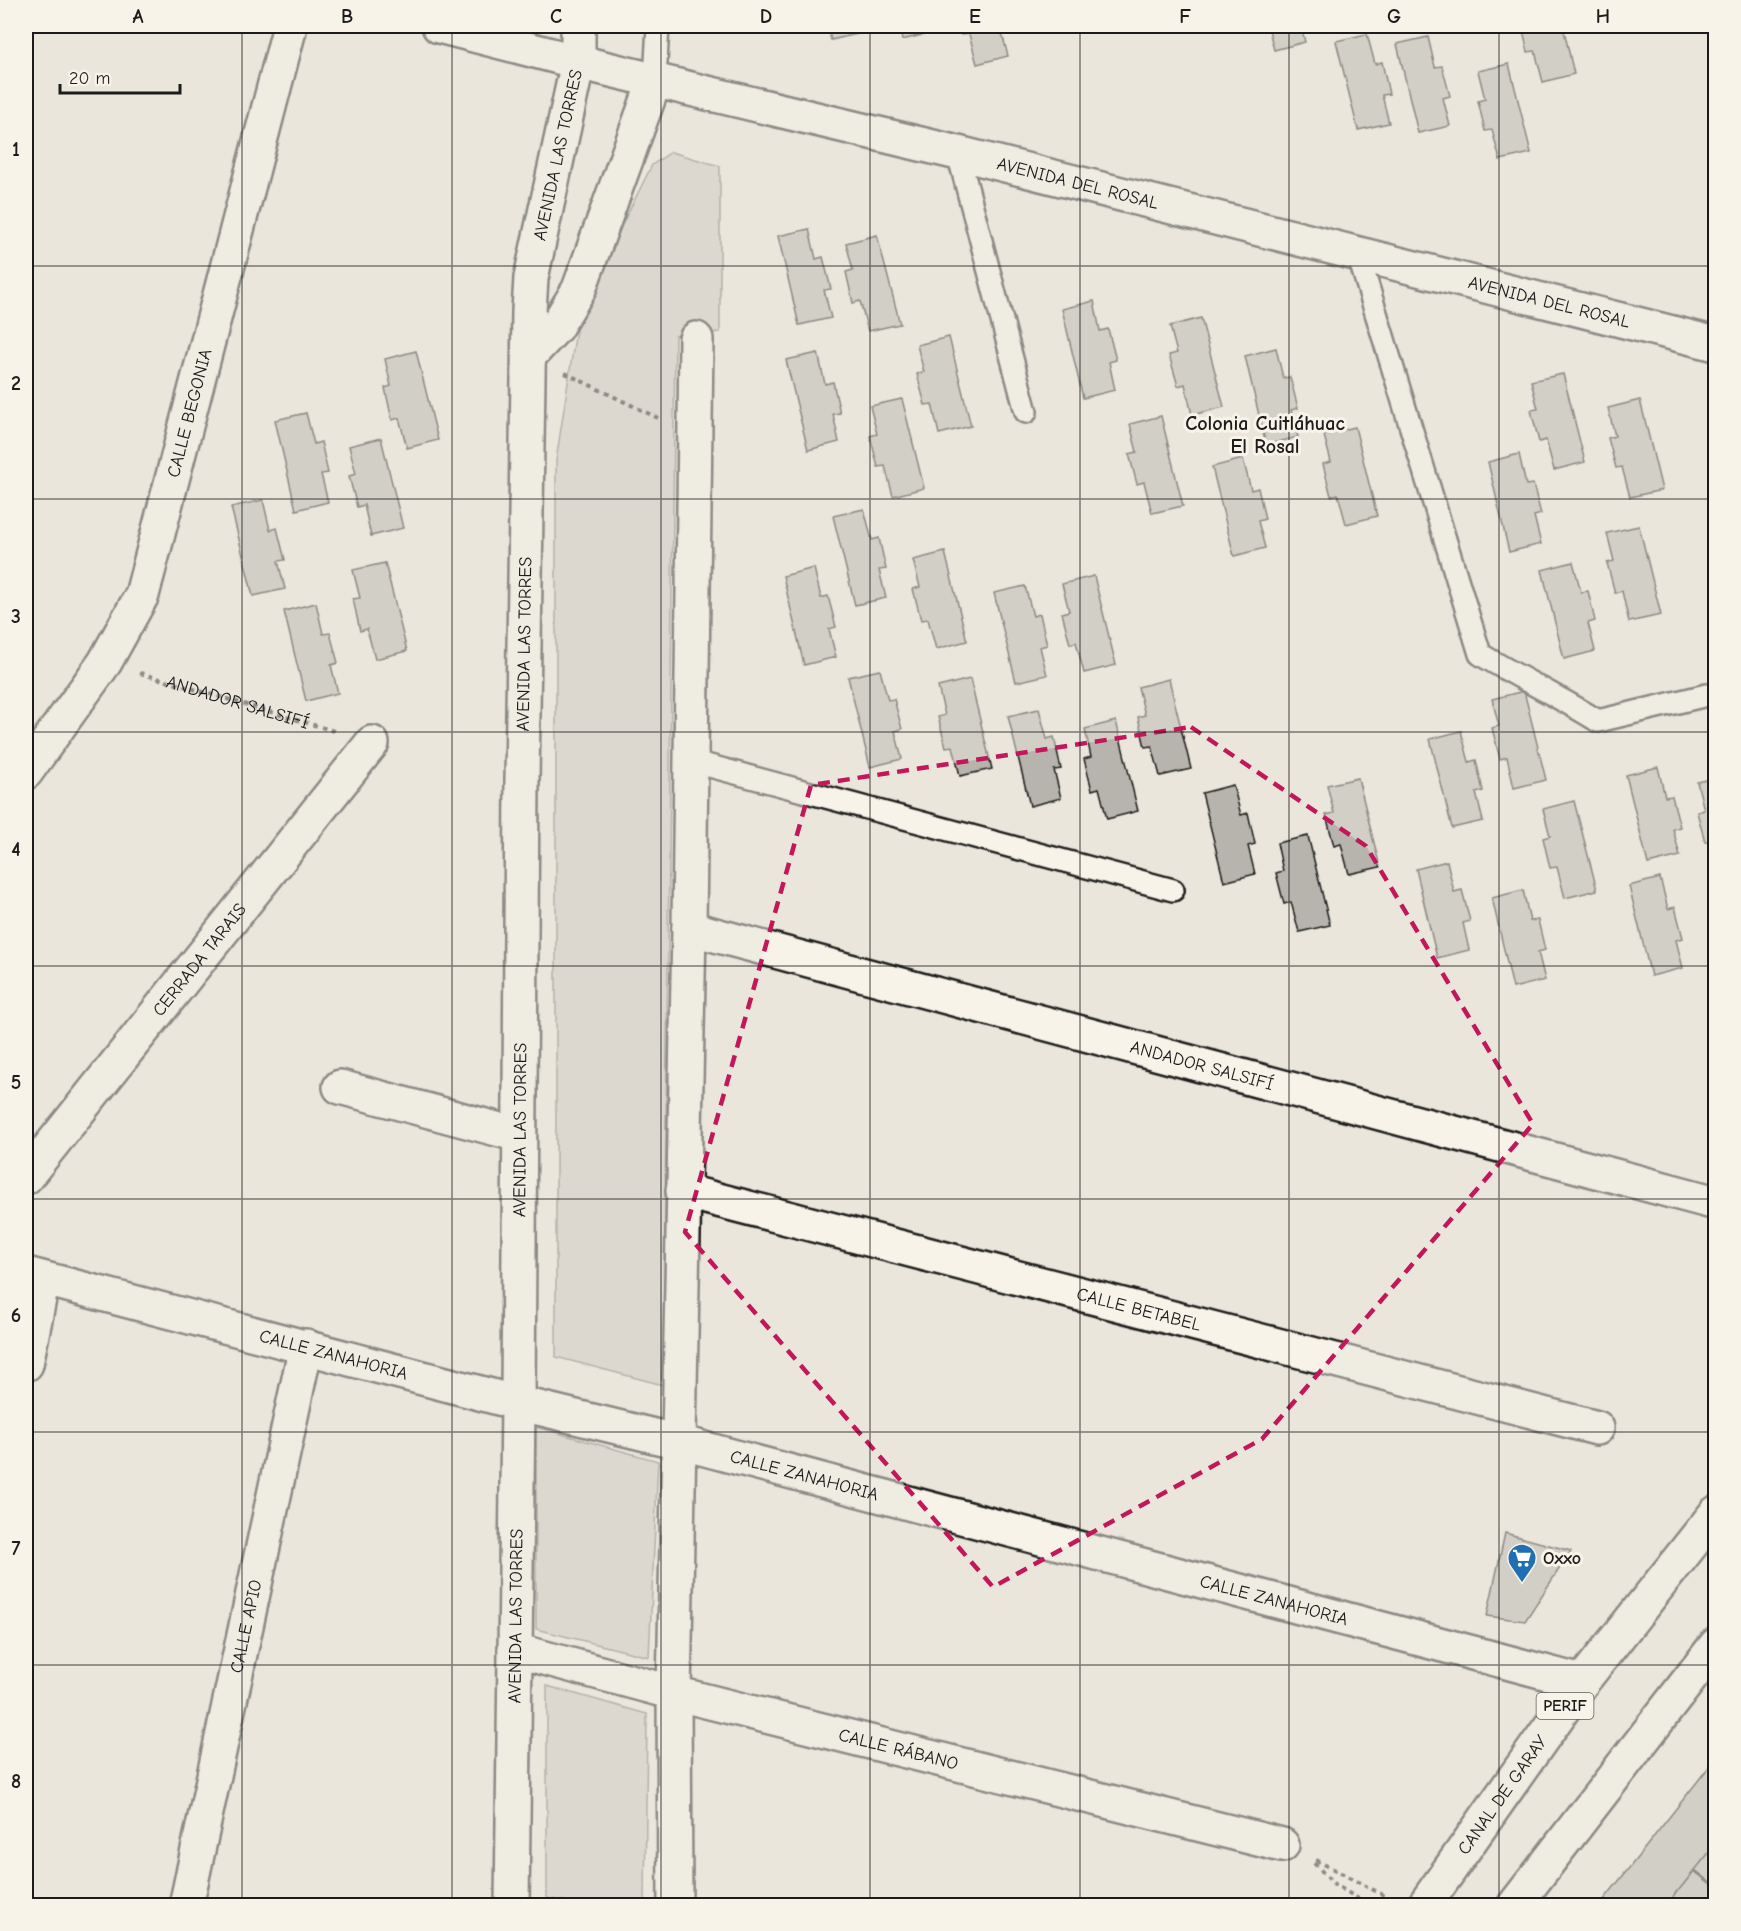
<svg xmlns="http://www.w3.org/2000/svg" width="1741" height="1931" font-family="'Comic Neue',sans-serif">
	<rect width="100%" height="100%" fill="#eae6dc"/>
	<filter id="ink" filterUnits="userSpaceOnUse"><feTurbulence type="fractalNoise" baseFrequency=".0167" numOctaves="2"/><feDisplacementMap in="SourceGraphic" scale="12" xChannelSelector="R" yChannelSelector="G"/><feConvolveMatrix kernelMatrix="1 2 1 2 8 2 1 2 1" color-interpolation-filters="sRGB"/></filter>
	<g filter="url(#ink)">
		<path fill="#ccc8c0" stroke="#74726e" stroke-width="1.5" d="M671 152 720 166V332L675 336 663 1385 556 1357V461L579 311 652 165Z
			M536 1427 658 1461 649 1657 536 1629Z
			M547 1686 647 1714 645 1905H587L547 1898Z"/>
		<path fill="#b6b4ac" stroke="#1c1c1c" stroke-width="1.5" d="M827 26H861L862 33 831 40Z
			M899 26H932L934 32 902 40Z
			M959 26H1000L1008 56 977 64 969 34 961 35Z
			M1268 26H1301L1305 42 1274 50Z
			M1522 26H1563L1574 74 1543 82 1535 51 1528 52Z
			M1367 34 1375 64 1382 62 1389 94 1382 95 1389 123 1358 130 1336 41Z
			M1428 37 1435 67 1442 66 1450 96 1443 98 1450 126 1418 133 1397 44Z
			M1509 64 1531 153 1500 160 1492 130 1485 131 1478 101 1485 99 1478 71Z
			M809 229 816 259 823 257 831 289 824 290 831 318 799 325 778 236Z
			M877 235 900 324 868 331 860 301 853 303 846 272 853 270 846 243Z
			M1094 301 1100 331 1108 329 1116 360 1109 362 1115 390 1083 398 1062 309Z
			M1201 318 1224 407 1192 415 1185 384 1178 386 1169 355 1177 353 1170 326Z
			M949 337 971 426 939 434 932 404 925 405 917 374 924 372 917 345Z
			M1276 348 1283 378 1290 377 1298 408 1291 410 1298 437 1266 445 1245 356Z
			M416 351 438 440 407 448 399 418 392 420 385 388 391 386 385 359Z
			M818 353 825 384 833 382 840 413 833 414 839 442 808 450 786 360Z
			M1563 374 1585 462 1554 470 1546 440 1539 442 1531 410 1538 409 1531 381Z
			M902 399 924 488 893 496 885 466 878 467 870 436 877 434 870 406Z
			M1640 400 1662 490 1630 497 1622 467 1616 468 1608 438 1615 436 1608 408Z
			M306 413 314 444 321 442 328 473 321 474 328 502 296 510 275 420Z
			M1161 416 1183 506 1152 513 1144 482 1137 484 1129 454 1137 452 1130 424Z
			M1355 427 1377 516 1346 524 1338 494 1331 496 1323 464 1331 462 1324 435Z
			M381 438 403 528 371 536 364 505 357 507 349 476 356 474 349 446Z
			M1519 454 1526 485 1533 484 1541 514 1534 516 1541 544 1509 552 1488 462Z
			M1243 459 1251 490 1258 488 1265 519 1258 521 1265 548 1234 556 1212 467Z
			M263 500 270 530 277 528 285 560 278 561 285 589 253 596 231 507Z
			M864 509 872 540 879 538 886 569 879 570 886 598 855 605 833 516Z
			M1639 526 1661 615 1629 622 1622 591 1615 593 1607 563 1614 561 1607 533Z
			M945 552 967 641 936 649 928 619 921 620 913 589 920 587 913 560Z
			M1573 562 1581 592 1588 591 1595 621 1588 623 1595 651 1564 659 1542 570Z
			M385 563 407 651 375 659 367 629 360 631 353 599 360 598 353 570Z
			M814 568 821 598 828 596 836 627 829 629 836 657 804 665 783 576Z
			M1094 576 1116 665 1084 673 1076 642 1070 644 1062 613 1069 611 1062 584Z
			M1025 586 1033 616 1040 614 1047 645 1040 647 1047 675 1016 682 994 593Z
			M316 603 323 634 330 633 338 663 331 665 338 693 306 701 284 611Z
			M880 670 888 700 894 699 902 729 895 731 902 759 870 767 848 677Z
			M970 679 992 769 960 776 953 746 946 747 938 717 945 715 938 687Z
			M1169 679 1191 769 1160 776 1152 746 1145 747 1138 717 1145 715 1138 687Z
			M1524 691 1546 780 1514 788 1507 757 1500 759 1492 728 1499 726 1492 699Z
			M1039 709 1047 739 1054 737 1061 769 1054 770 1061 798 1030 806 1008 716Z
			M1116 721 1138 811 1107 819 1099 788 1092 790 1084 759 1091 757 1085 729Z
			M1461 731 1469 762 1476 760 1483 791 1476 793 1483 821 1452 828 1430 739Z
			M1658 767 1665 797 1672 796 1680 827 1673 829 1680 856 1648 864 1626 775Z
			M1358 778 1380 867 1349 874 1341 844 1334 846 1326 815 1334 813 1327 785Z
			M1716 778V856L1712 840 1705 842 1697 812 1704 810 1697 782Z
			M1233 785 1241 815 1248 813 1255 844 1248 846 1255 874 1224 882 1202 793Z
			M1574 801 1597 890 1565 898 1557 867 1550 868 1543 838 1550 836 1543 809Z
			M1308 836 1330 925 1299 932 1291 902 1284 904 1276 873 1283 871 1277 843Z
			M1447 861 1454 892 1462 890 1470 921 1463 923 1469 950 1437 958 1416 869Z
			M1660 878 1668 909 1675 907 1683 938 1676 940 1683 968 1651 976 1629 886Z
			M1523 890 1530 921 1538 920 1545 950 1538 952 1545 980 1513 988 1492 898Z
			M1505 1533 1571 1551 1525 1621 1487 1616Z
			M1716 1758V1844L1666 1906H1599Z
			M1716 1844V1886L1695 1870Z
			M1694 1871 1716 1888V1906H1666Z"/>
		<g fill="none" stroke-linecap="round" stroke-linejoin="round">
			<g stroke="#1c1c1c" stroke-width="26">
				<path id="lane" d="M655 80 658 26
					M958 153 1026 412
					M1358 254 1480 654C1519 678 1560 697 1598 721L1707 695
					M691 761 1173 890"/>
			</g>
			<g stroke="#1c1c1c" stroke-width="38">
				<g id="street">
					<path d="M529 356 556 327 579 289 655 80"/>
					<path id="s2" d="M26 772 105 662 142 595 290 26"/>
					<path id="s3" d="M689 928 1716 1203"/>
					<path d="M340 1087 519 1135"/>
					<path id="s4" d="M26 1177 372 743"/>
					<path id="s5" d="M683 1191 1597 1428"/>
					<path id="s6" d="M26 1274 518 1403 679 1442 1582 1682"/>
					<path d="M26 1364 43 1279"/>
					<path id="s7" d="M515 1650 674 1693 1282 1845"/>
					<path id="s8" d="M186 1906 306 1346"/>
					<path id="s9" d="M512 1906 518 1403 522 780 529 311 531 278 578 62V26"/>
					<path d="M675 1906 674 1693 689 928 696 339"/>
				</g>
			</g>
			<g stroke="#1c1c1c" stroke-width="38">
				<g id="secondary">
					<path id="s10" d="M439 26 578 62 958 153 1716 344"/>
				</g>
			</g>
			<g stroke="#1c1c1c" stroke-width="38">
				<g id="primary">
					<path id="s11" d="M1424 1906 1582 1682 1716 1513"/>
					<path d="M1514 1906 1716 1645"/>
				</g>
			</g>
			<g stroke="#1c1c1c" stroke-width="4" stroke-dasharray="4.5 4.5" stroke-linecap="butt">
				<path d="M565 373 658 418"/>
				<path id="s1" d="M140 673 334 731"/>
				<path d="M1316 1860 1389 1898"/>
				<path d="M1314 1863 1334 1884 1370 1906"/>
			</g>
			<use href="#lane" stroke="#f7f3e8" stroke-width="21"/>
			<use href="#street" stroke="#f7f3e8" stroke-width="33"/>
			<use href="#secondary" stroke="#f7f3e8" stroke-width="33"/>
			<use href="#primary" stroke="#f7f3e8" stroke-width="33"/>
		</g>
	</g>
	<path d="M0 0H1741V1931H0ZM1191 727 1366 846 1533 1124 1262 1439 993 1587 685 1232 811 785Z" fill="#eae6dc" fill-opacity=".55" fill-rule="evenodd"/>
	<path fill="none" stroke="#c2185b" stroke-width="4.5" stroke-dasharray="12 8" stroke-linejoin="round" d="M1191 727 1366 846 1533 1124 1262 1439 993 1587 685 1232 811 785Z"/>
	<path fill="none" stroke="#1c1c1c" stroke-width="1.5" stroke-opacity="0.55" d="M242 26V1906M452 26V1906M661 26V1906M870 26V1906M1080 26V1906M1289 26V1906M1499 26V1906M26 266H1716M26 499H1716M26 732H1716M26 966H1716M26 1199H1716M26 1432H1716M26 1665H1716"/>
	<defs>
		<g id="supermarket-pin" transform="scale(1.5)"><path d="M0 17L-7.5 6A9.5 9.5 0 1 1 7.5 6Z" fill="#1f6fb2" stroke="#f7f3e8"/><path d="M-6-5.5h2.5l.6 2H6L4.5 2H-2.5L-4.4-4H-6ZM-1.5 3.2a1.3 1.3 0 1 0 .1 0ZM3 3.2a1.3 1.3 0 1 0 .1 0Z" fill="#fff"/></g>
	</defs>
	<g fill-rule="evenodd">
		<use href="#supermarket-pin" x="1522" y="1558"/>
	</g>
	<g text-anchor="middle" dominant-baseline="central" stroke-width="6" stroke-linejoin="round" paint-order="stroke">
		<rect fill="#f7f3e8" stroke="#5e5c59" stroke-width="1.5" x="1536.5" y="1693" width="57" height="26" rx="4.5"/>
		<g font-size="16" font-weight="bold" fill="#1c1c1c">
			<text x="1565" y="1706">PERIF</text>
		</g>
		<g font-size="18" fill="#1c1c1c" stroke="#f7f3e8">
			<text stroke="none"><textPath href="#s9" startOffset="1754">AVENIDA LAS TORRES</textPath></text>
			<text stroke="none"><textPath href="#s10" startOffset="658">AVENIDA DEL ROSAL</textPath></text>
			<text stroke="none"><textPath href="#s10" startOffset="1144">AVENIDA DEL ROSAL</textPath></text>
			<text stroke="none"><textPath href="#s2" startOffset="400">CALLE BEGONIA</textPath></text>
			<text stroke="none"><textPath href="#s9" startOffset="1262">AVENIDA LAS TORRES</textPath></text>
			<text stroke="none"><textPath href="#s1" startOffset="102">ANDADOR SALSIFÍ</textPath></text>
			<text stroke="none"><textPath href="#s4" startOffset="278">CERRADA TARAIS</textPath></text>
			<text stroke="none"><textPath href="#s3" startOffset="531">ANDADOR SALSIFÍ</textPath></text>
			<text stroke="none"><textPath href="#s9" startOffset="776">AVENIDA LAS TORRES</textPath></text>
			<text stroke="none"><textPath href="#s5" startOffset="471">CALLE BETABEL</textPath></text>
			<text stroke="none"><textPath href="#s6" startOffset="318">CALLE ZANAHORIA</textPath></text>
			<text stroke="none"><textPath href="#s6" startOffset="804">CALLE ZANAHORIA</textPath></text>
			<text stroke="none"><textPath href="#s6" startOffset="1290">CALLE ZANAHORIA</textPath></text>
			<text stroke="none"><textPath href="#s9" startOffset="290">AVENIDA LAS TORRES</textPath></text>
			<text stroke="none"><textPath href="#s8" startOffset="286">CALLE APIO</textPath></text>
			<text stroke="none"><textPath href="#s7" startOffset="396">CALLE RÁBANO</textPath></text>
			<text stroke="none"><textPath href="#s11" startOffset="136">CANAL DE GARAY</textPath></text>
		</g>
		<g font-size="18" font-weight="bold" fill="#1c1c1c" stroke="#f7f3e8" text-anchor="start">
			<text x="1543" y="1558">Oxxo</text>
		</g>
		<g font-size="20" font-weight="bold" fill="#1c1c1c" stroke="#f7f3e8">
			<text x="1265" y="423">Colonia Cuitláhuac<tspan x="1265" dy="23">El Rosal</tspan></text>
		</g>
	</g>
	<rect width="1741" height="1931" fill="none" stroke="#f7f3e8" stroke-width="66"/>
	<path d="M60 84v9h120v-9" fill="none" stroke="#1c1c1c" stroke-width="3"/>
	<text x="69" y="84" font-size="18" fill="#1c1c1c" stroke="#f7f3e8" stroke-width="4.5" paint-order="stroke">20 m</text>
	<rect x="33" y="33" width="1675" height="1865" fill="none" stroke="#1c1c1c" stroke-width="2"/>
	<g font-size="20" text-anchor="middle" font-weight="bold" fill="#1c1c1c">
		<text x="138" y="23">A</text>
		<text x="347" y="23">B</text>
		<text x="556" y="23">C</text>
		<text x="766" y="23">D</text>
		<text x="975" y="23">E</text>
		<text x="1185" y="23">F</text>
		<text x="1394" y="23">G</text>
		<text x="1603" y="23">H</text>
		<text x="16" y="156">1</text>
		<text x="16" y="390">2</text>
		<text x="16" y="623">3</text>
		<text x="16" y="856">4</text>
		<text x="16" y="1089">5</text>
		<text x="16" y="1322">6</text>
		<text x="16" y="1555">7</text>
		<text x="16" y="1788">8</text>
	</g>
</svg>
